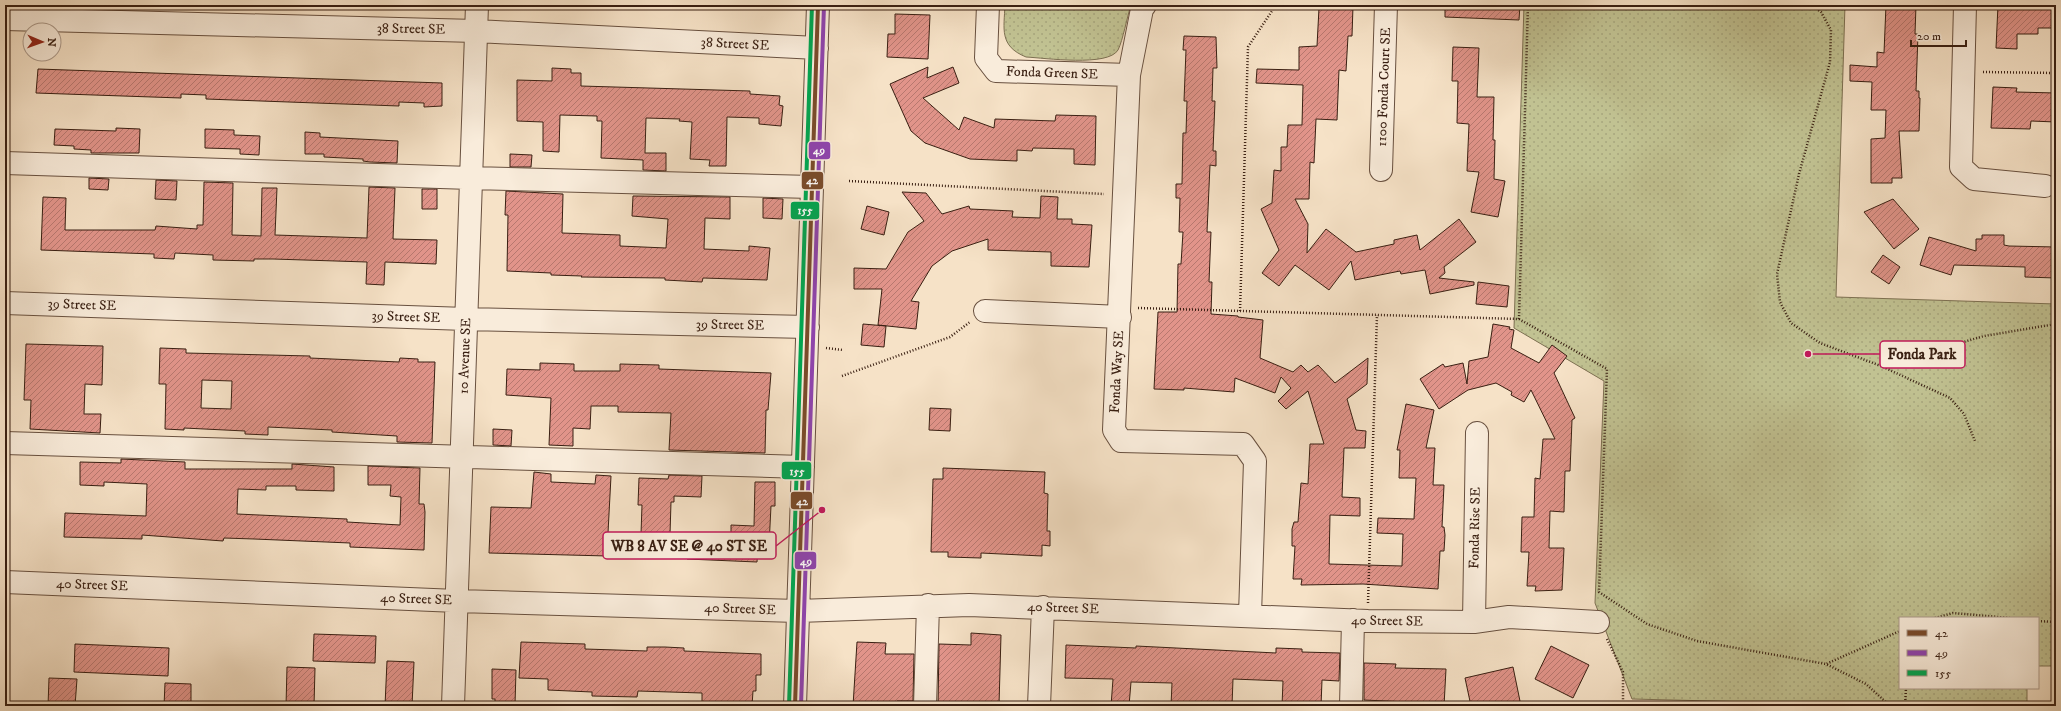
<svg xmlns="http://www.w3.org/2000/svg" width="2061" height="711" font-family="'IM FELL DW Pica',serif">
	<defs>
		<pattern id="park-dots" width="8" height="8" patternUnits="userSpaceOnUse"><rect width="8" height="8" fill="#c1c292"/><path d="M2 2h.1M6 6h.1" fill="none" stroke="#a7a67d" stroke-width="1.8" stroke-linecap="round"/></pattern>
		<pattern id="building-hatch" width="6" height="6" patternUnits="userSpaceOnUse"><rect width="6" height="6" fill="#e1948a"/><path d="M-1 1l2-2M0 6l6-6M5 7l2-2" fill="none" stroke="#b7786f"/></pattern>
	</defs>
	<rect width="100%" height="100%" fill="#f6e2c7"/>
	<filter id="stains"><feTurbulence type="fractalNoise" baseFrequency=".005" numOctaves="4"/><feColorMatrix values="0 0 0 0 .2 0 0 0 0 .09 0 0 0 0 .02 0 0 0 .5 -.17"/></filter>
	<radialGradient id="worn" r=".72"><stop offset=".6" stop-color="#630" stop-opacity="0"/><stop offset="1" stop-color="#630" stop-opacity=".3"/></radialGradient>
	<path fill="url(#park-dots)" stroke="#7d7052" d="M1005 5H1131C1127 17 1123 40 1118 50 1108 67 1045 58 1026 57 999 46 1004 29 1005 5Z
		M1524 5H1845L1836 297 2056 304V666H2038V618H1900V688H2027V706H1834L1832 704 1632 699 1595 603 1604 381 1514 328Z"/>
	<path fill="url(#building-hatch)" stroke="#391f12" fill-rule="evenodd" d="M1335 5 1353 6 1352 36H1348L1346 71 1339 70 1337 120 1316 119 1314 163 1310 162 1309 199H1295L1308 224 1307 253 1326 229 1356 252 1394 244V240L1417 235 1420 250 1459 219 1476 242 1444 267 1445 273 1439 278 1474 282V285L1430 294 1425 270 1401 274 1400 271 1355 280 1351 261 1329 290 1295 265 1279 286 1262 273 1279 250 1261 209 1272 203 1274 170 1281 171V147H1287L1288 125H1302L1303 85 1256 83 1257 69 1299 70V47L1317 46 1319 8 1335 9Z
		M1445 5H1520L1519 20 1445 17Z
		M1886 5H1916L1915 34H1918L1916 91H1919V98H1920L1919 131H1899L1902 178H1892V183H1871V139L1885 138 1886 110H1871L1872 82 1850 81V65L1877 67V52L1884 53Z
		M1998 5H2056V28H2038V34H2017V49L1996 48Z
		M895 14 930 15 928 59 887 57 888 34H895Z
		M1184 36 1216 37 1217 68H1213L1212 101H1215L1213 151H1216V166L1210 165 1207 232H1211L1209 282H1212L1211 314 1238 316V317L1263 320 1260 358 1293 372 1301 365 1308 372 1318 365 1335 383 1368 358 1367 384 1347 399 1356 430 1366 431 1365 448H1344L1342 497 1360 498V516L1330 515 1329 564 1402 566 1403 534 1377 533 1378 518 1414 519 1416 478H1399L1400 450H1397L1406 404 1434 410 1426 448H1435L1433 485H1444L1442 527H1444L1445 535 1444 551H1440L1438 589 1363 584 1301 585 1302 579H1293L1295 546H1292V529L1294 522H1298L1301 483 1308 484 1310 444H1324L1308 391 1286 409 1278 401 1291 388 1281 377 1275 393 1235 378 1234 392 1184 388V390L1154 389 1158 312H1177L1178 264H1181L1183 232H1179L1180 198H1176V184H1182L1183 133H1186L1187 101H1184L1186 50H1183Z
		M1453 47 1479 48 1477 97H1494L1493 140H1495L1494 179 1505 181 1498 217 1471 212 1479 172 1467 171 1469 124 1457 123 1458 81H1452Z
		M928 67 927 78 953 67 959 83 923 98 959 130 964 117 994 128 995 119 1055 121 1056 115 1096 116 1095 165 1074 164V149L1033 148 1032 151 1017 150V161L970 159 925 143 911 131 890 84Z
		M552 68 571 69V73H581V86L750 91V94L780 96 779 105 783 106 781 126 759 124V118L727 117 726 166H709L710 160 690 159 692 122 679 121 680 119 646 118 645 153H666V171L643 170V160L601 158 602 121H597V116L560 115 559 152 543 151V122L517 121V80L552 81Z
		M38 69 442 83V106L424 107V103L399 102V106L206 99V95L181 94V98L36 93Z
		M1993 87 2017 88 2016 92 2056 93V122L2031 121 2030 129 1991 128Z
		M116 128 140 129 139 153H91V150L74 149V146L54 145 55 129 116 131Z
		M205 129 234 130V135L260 136 259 155 240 154V149L205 148Z
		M305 132 320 133V137L398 141 397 163 370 162 363 161V159L324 157V154H305Z
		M510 154 532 155 531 167H510Z
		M89 178 109 179 108 190 89 189Z
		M156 180 177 181 176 200 155 199Z
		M204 182 233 183 232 235 261 236 262 188H277L275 235 367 238 369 187 395 188 393 239 437 240 436 264 385 262 384 285 366 284 367 262 273 259H254V261L213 260V255L175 253 174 259 154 258V254L41 250 43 197 66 198 65 230H155L156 226 197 229V225H203Z
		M422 189H437V209H422Z
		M506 191 563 194 562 233 620 235V246L666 248 668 219 632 216 633 196 730 197V219L705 218 704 249 749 251V246L770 248 767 280 703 278 702 282 665 280V278L581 277 582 276 551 275V273L507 271 508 215H505Z
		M902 192 926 193 942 214 969 206 970 209 1013 211 1012 217 1040 218 1041 196 1058 197 1057 219H1072V224L1092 225 1089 267 1051 266V252L988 250V239L952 251 932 266 911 301 919 302 916 329 878 325 882 289H854V268L886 269 908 232 924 221Z
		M763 198 783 199 782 219 763 218Z
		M1893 199 1919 229 1894 249 1864 212Z
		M867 206 889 212 884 235 861 229Z
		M1982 235H2004V245L2009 246 2056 247V278L2025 277V267L1954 265 1951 275 1920 265 1929 237 1976 251V239H1982Z
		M1883 255 1900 267 1889 284 1871 272Z
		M1478 282 1509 286 1507 307 1476 304Z
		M863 324 886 326 884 347 861 345Z
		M1493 324 1510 327 1509 329 1514 330 1511 348 1539 363 1552 345 1567 356 1554 373 1575 418 1572 420 1570 471H1565L1564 512 1550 511 1549 548H1564L1562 590 1535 591 1536 586H1527L1529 552H1521L1522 517H1534L1535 478 1540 479 1543 439H1555L1531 390 1524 402 1511 395 1512 392 1496 383 1468 390 1439 409 1420 379 1443 364 1445 367 1463 363 1467 384 1469 361 1488 357Z
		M26 344 103 346 102 385 85 384 84 414H101L100 433 30 429 31 400H24Z
		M160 348 186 349V353L310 356V358L399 362 400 358 418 359V362H435L432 443 397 442V436L332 432V430L268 427V435L245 434V431L184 428V430L165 429 166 384H159ZM202 380 232 381 231 409 201 408Z
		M540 363 574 364V371H620V364L659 365V369L771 373 768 410H766L765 453 669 450 671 413 618 412V406H591L590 429 573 428V446L549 445 551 398 506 395 507 369 540 370Z
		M930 408 951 409 950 431 929 430Z
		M493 429 512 430 511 446 493 445Z
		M121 459 185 462V469H292V464L334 467V491L296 490V486H266V490L238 489 237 514 347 519V522L400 525 401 497 390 496 391 485H368V466L420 468 419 504H424L425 512 424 550 350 547V543L254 539 224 538 223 541 142 535V539L64 537 65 513 146 516 147 484 104 482V486L80 485V462L121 463Z
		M943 468 1045 472 1044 493 1048 494 1047 531H1050V546L1042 545V556L981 553V558L948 557V552H931L933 479H943Z
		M534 472 551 474V482L595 484 596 475 611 476 608 533 641 534 642 505H638L639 478 668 479 669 475 702 476 701 497 674 496V502H671L670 534 731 536V525L754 526 755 482H775V506H771L769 546 758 545 757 562 687 559V558L489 553 491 507 531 508Z
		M971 633 1001 635 999 705 958 703V706H938L939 644 971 645Z
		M314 634 376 636 375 663 313 661Z
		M521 642 585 644V649L647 651V647H665L684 648V651L761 654V675H756V691H753L752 706H702V693L638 691 637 697 592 696V692L548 690V679L519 678Z
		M857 642 886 643 885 654H914L913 701H897V706H853Z
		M75 644 169 648 168 676 74 672Z
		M1066 645 1136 648V646L1276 653V648L1302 649V652L1340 653 1339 681 1322 680 1321 706H1282L1283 681 1233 679 1232 706H1171L1172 683 1131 682 1129 706H1111L1113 679 1065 678Z
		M1551 646 1589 665 1573 698 1535 679Z
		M387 661 414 662 412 706H385Z
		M1364 663 1396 664 1395 668 1446 669 1444 706 1408 705V702L1364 700Z
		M287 667 315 668 314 706H286Z
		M1513 667 1521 706H1471L1465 678Z
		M492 669 516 670 515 705 495 704V699H492Z
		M49 678 77 679 75 706H48Z
		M165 683 191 684V706H164Z"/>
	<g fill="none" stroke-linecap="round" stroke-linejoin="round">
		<g stroke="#68503f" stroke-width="24">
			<path id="minor" d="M988 5 986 58 996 71 1129 75
				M1145 5 1142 9 1129 75 1114 430 1121 441 1243 444 1255 461 1250 615
				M1965 5 1961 167 1974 179 2045 186
				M5 19 476 31 817 48
				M5 163 471 178 812 187
				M1381 170 1386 5
				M5 303 466 319 808 327
				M985 311 1120 317
				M5 443 803 467
				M5 582 457 601 798 611 969 605 1368 621 1474 622 1509 617 1598 622
				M1474 622 1477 433
				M453 706 477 5
				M795 706 818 5
				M925 706 928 605
				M1039 706 1043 607
				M1351 706 1353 620"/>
		</g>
		<path stroke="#391f12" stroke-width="2.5" stroke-dasharray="1 2" stroke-linecap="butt" d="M1811 5 1821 12 1831 30 1830 62 1799 174 1777 274 1780 302 1791 323 1820 343 1881 366 1950 398 1964 414 1975 441
			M1983 72 2056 73
			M849 181 1104 194
			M1138 308 1519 319 1528 5
			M1240 311 1248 47 1276 5
			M1519 319 1607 369 1599 592 1647 624 1697 641 1826 664
			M826 348 843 350
			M1881 366 1984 336 2056 324
			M842 376 950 337 970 322
			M1368 603 1377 315
			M1935 618 1953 613 2010 618
			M2038 621 2056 622
			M1607 639 1623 672V706
			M1890 706 1866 684 1826 664 1900 631
			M1905 706 1906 688"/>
		<use href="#minor" stroke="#f9ecdb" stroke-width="22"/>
		<g stroke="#f9ecdb" stroke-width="7">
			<path id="bus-1" d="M795 706 818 5"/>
		</g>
		<g stroke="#f9ecdb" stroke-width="7">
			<path id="bus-2" d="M801 706 824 5"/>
		</g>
		<g stroke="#f9ecdb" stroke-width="7">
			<path id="bus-3" d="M789 706 812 5"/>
		</g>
		<use href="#bus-1" stroke="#7a4b2a" stroke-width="4"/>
		<use href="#bus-2" stroke="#8e44ad" stroke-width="4"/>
		<use href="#bus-3" stroke="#00a651" stroke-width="4"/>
	</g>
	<g text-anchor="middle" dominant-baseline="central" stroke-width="3" stroke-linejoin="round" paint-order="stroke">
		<g font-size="14" fill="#391f12" stroke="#f9ecdb">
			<text transform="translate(411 29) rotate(1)">38 Street SE</text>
			<text transform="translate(735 44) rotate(3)">38 Street SE</text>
			<text transform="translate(1052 73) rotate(2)">Fonda Green SE</text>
			<text transform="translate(1384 87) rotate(-88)">1100 Fonda Court SE</text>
			<text transform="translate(82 305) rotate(2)">39 Street SE</text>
			<text transform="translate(406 317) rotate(2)">39 Street SE</text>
			<text transform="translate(730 325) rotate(1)">39 Street SE</text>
			<text transform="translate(465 356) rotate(-88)">10 Avenue SE</text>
			<text transform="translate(1117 372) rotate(-87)">Fonda Way SE</text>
			<text transform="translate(1475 528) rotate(-89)">Fonda Rise SE</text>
			<text transform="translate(92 585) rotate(2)">40 Street SE</text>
			<text transform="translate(416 599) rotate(2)">40 Street SE</text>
			<text transform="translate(1063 608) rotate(2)">40 Street SE</text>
			<text transform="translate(740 609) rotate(2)">40 Street SE</text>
			<text transform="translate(1387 621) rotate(1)">40 Street SE</text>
		</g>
	</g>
	<path fill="none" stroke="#c2185b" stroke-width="1.5" d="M1808 354L1880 354M822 510L776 546"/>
	<g fill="#c2185b" stroke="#f9ecdb" stroke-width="1.5">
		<circle cx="1808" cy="354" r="4"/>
		<circle cx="822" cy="510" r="4"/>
	</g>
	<g fill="#f9ecdb" stroke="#c2185b" stroke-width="1.5">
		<rect x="1880" y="341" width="85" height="27" rx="4"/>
		<rect x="603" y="532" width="173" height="27" rx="4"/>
	</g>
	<g font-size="15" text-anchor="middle" font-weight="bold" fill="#391f12">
		<text x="1922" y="359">Fonda Park</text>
		<text x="689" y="551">WB 8 AV SE @ 40 ST SE</text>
	</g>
	<g stroke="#f9ecdb" stroke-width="1.5">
		<rect x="808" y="141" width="23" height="19" rx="4" fill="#8e44ad"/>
		<rect x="801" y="171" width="23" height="19" rx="4" fill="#7a4b2a"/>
		<rect x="790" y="201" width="30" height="19" rx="4" fill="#00a651"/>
		<rect x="781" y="461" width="31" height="19" rx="4" fill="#00a651"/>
		<rect x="790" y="491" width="23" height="19" rx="4" fill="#7a4b2a"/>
		<rect x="794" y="551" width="23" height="19" rx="4" fill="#8e44ad"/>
	</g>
	<g font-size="11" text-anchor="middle" font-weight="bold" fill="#fff">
		<text x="819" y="154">49</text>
		<text x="812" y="184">42</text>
		<text x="805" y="214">155</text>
		<text x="797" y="475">155</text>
		<text x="802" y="505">42</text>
		<text x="806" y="565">49</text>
	</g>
	<rect width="2061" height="711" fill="none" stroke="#f6e2c7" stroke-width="20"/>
	<rect x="6" y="6" width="2049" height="699" fill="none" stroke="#391f12" stroke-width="2"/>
	<rect x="10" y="10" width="2041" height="691" fill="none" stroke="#391f12"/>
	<rect x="1899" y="617" width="140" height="72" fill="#f9ecdb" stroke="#ac9a8b"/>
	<rect x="1907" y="630" width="20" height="6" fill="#7a4b2a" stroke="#ac9a8b"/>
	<text x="1935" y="637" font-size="12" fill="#391f12">42</text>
	<rect x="1907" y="650" width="20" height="6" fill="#8e44ad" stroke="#ac9a8b"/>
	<text x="1935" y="657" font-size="12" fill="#391f12">49</text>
	<rect x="1907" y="670" width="20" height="6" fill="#00a651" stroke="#ac9a8b"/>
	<text x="1935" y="677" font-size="12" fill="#391f12">155</text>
	<g transform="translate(42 42) rotate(92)"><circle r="19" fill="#f9ecdb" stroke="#ac9a8b"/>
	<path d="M0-3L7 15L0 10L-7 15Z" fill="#8f2418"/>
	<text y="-6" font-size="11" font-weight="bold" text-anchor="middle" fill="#391f12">N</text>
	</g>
	<path d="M1911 40v6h55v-6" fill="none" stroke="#391f12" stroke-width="2"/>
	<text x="1917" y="40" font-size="12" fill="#391f12" stroke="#f9ecdb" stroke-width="3" paint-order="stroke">20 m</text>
	<rect width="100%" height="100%" filter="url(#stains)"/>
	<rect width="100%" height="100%" fill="url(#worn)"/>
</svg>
